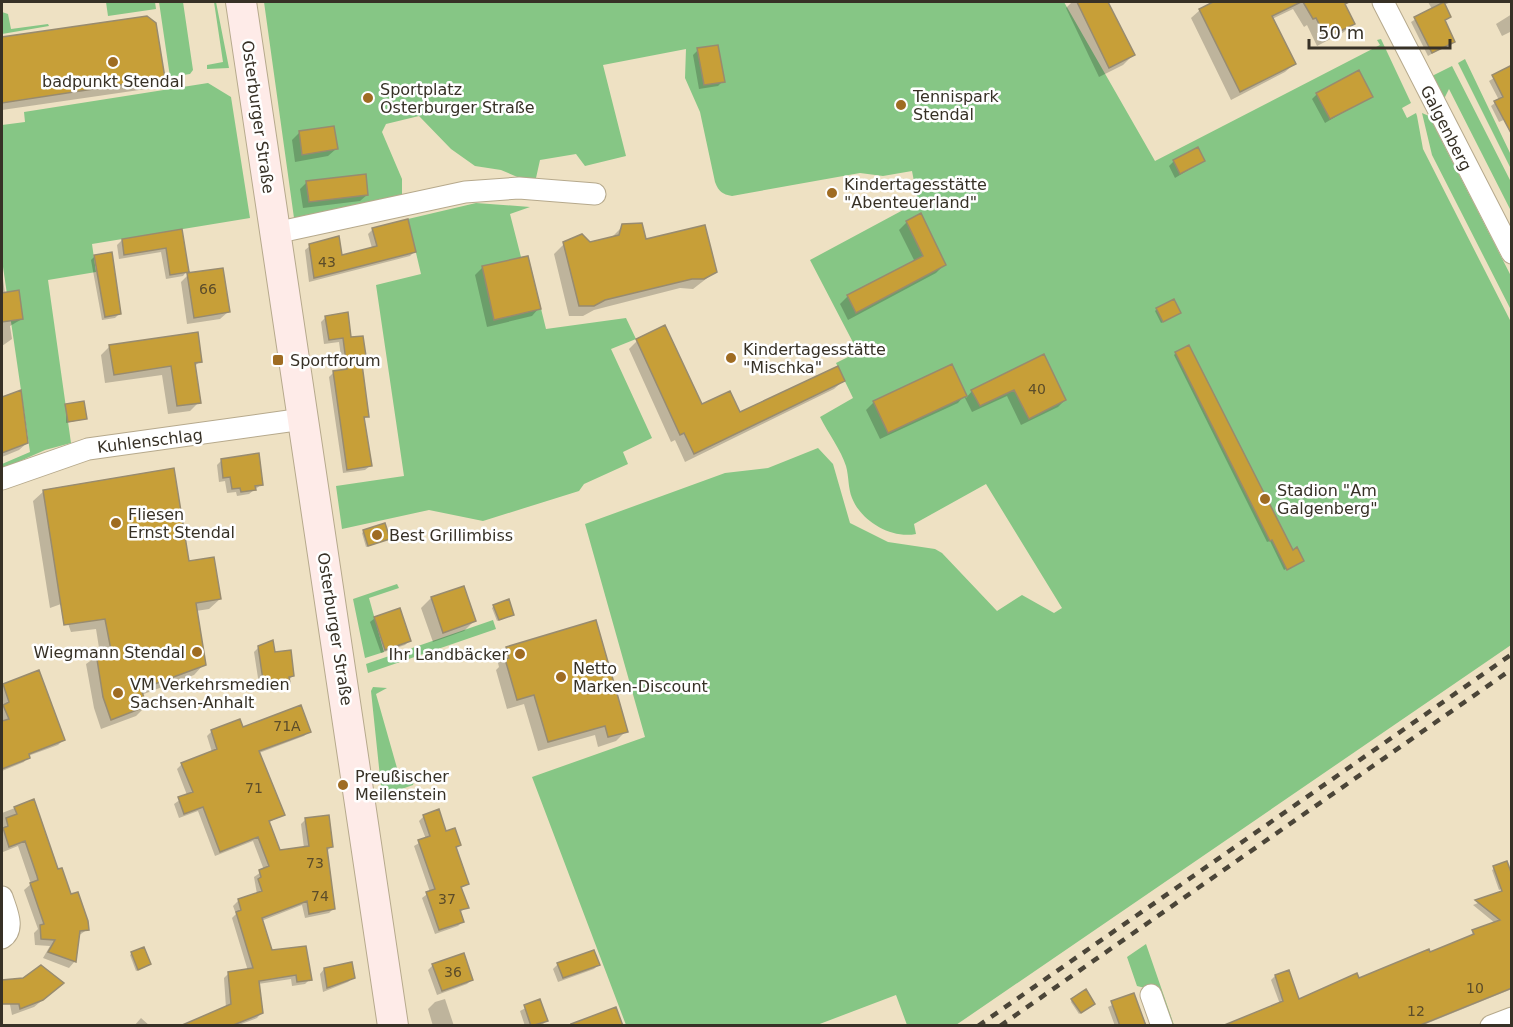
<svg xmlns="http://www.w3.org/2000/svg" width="1513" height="1027" font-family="'DejaVu Sans',sans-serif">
	<rect width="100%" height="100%" fill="#eee1c3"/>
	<path fill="#86c685" d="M106 2H155L156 9 108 16Z
		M159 2H183L193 70 190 74 170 77Z
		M214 2H216L229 68 207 69V65L223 62Z
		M264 2H1064L1155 161 1380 45 1377 40 1381 39 1411 103 1402 108 1407 118 1416 113 1417 116 1423 149 1511 322V645L956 1025H907L896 995 817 1025H626L532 777 645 737 585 524 725 473 768 468 818 448 833 464 850 523 888 542 935 549 942 553 997 611 1022 595 1054 613 1062 608 986 484 914 524 916 534C891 539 861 521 852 498 848 488 849 477 846 466 841 450 828 433 820 417L853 398 836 363 858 352 810 260 918 202 912 171 883 176 860 173 732 196C722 194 719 192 715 182L700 112 685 78 686 49 603 65 626 156 585 166 576 154 540 160 536 178 522 179 501 170 475 166 451 149 419 116 386 124 382 132 402 179V197L294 218Z
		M2 12 8 14 11 29 48 24 49 26 2 34Z
		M1465 59 1511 155V169L1458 63Z
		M1452 66 1511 182V211L1449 89 1441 105 1428 78Z
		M208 83 231 97 250 218 92 244 96 272 48 280 71 443 45 450 2 469V464L30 452 2 260V125L25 122 24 112Z
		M1422 113 1429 116 1511 276V310L1432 155Z
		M476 203 530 207 510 214 521 257 528 256 546 329 626 318 636 339 611 349 652 438 623 452 628 464 584 484 579 491 483 521 429 510 342 529 336 486 404 476 376 285 421 274 408 219Z
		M397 584 399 588 369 598 384 652 365 658 353 599Z
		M493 620 496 629 368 673 366 664Z
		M373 687 387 688 376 694 401 782 414 780 413 785 382 796 371 691Z
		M1146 944 1174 1025H1167L1149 989 1137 986 1127 957Z"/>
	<path fill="#0003" fill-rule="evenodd" d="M1072 2H1107L1133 55 1123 65 1099 77 1066 8Z
		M1216 2H1240L1244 11 1264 2H1326L1331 12 1353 23 1344 32 1317 46 1307 25 1304 27 1293 9 1272 19 1294 64 1285 72 1231 100 1191 18 1200 10Z
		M1428 2H1451L1444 5 1449 16 1444 21 1453 41 1428 56 1411 22 1432 9Z
		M1512 14V31L1502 36 1496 24Z
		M146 18 163 78 153 88 2 110V39Z
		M698 50 723 81 718 86 699 89 693 55Z
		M1512 67 1508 118 1499 122 1491 106 1499 100 1489 81Z
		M1317 94 1371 96 1325 123 1312 99Z
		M300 132 336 149 328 156 295 162 292 140Z
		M1174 161H1203L1175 178 1169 166Z
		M307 182 367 195 360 201 303 208 300 189Z
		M907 222 944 265 936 273 848 320 840 304 848 296 915 262 899 230Z
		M623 226 645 241 715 272 693 289 680 288 594 310 583 316H569L554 254 564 244H589L611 238Z
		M373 229 415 251 410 256 309 282 305 250 310 246 340 256 372 248 368 234Z
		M181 231 187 271 183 276 166 279 161 252 119 259 117 245 122 240Z
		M95 256 119 314 115 318 102 320 91 260Z
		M483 267 539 308 532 316 487 327 475 275Z
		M2 271 5 294 22 319 10 326 12 339 2 346Z
		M188 275 228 312 220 319 187 324 181 282Z
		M1157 309 1177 315 1161 323 1155 311Z
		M326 317 350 339 365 362 360 367 368 416 363 420 370 466 365 470 343 473 329 377 334 372 343 371 339 342 324 344 321 322Z
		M637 341 701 406 740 414 843 381 834 389 685 462 675 440 671 442 629 349Z
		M110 346 200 361 194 367 199 402 190 411 168 414 162 375 105 383 101 355Z
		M1176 353 1292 552 1300 562 1284 570 1270 541 1267 542 1174 355Z
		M1043 356 1065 400 1058 407 1021 425 1007 396 972 412 964 396 958 403 880 439 866 410 874 402 951 366 966 398 972 391Z
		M19 392 27 443 19 450 2 457V399Z
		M66 405 85 419 66 423Z
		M221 461 262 484 249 494 237 496 236 492 227 493 225 481 219 482 217 465Z
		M44 491 188 563 220 599 209 609 196 611 204 664 194 675 141 695 146 706 136 716 101 729 94 708 86 664 100 654 96 629 71 632 61 604 50 608 33 501Z
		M364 531 389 539 366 547 362 533Z
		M463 588 474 621 464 631 433 642 421 608 431 598Z
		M494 606 513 614 497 621 492 608Z
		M375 618 410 640 405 645 381 653 370 622Z
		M259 647 273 654 293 675 284 687 260 691 254 652Z
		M507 648 626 731 616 741 598 747 595 735 538 751 524 704 507 709 496 670 499 667 497 659ZM506 653H509L510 666Z
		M38 672 63 740 58 745 28 756 24 762 2 771V685Z
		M242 729 309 731 304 736 259 753 283 814 268 823 279 852 304 848 301 824 306 819 332 846 326 852 334 908 329 913 305 918 302 905 261 921 271 952 310 979 305 984 292 986 291 979 258 984 262 1012 257 1018 236 1026H202L226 1008 224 978 229 973 248 971 232 918 236 914 233 906 238 901 257 894 254 877 264 870 253 841 215 856 198 811 179 818 174 804 187 795 177 769 182 764 212 752 207 736 212 731Z
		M33 801 58 871 88 929 78 936 75 961 69 968 43 958 50 946 35 945 34 933 38 929 24 890 31 884 18 846 3 852 2 848V813Z
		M424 816 460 844 455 849 467 884 460 889 467 907 459 913 463 921 458 926 435 934 422 898 430 892 414 846 426 839 419 821Z
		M1506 863 1512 885 1499 890 1492 870Z
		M1505 892 1512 908V989L1421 1026H1224L1280 1004 1271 980 1275 976 1288 972 1298 1001 1328 986 1356 975 1358 980 1470 938 1473 931 1495 923 1473 905Z
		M132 953 149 964 136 971 130 955Z
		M558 964 598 965 594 969 558 982 553 969Z
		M433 965 472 979 467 984 437 995 428 970Z
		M324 969 353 977 348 982 323 992 320 974Z
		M7 989 55 990 34 1007 12 1015Z
		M1133 995 1147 1026H1115L1108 1007Z
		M445 999 454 1026H433L428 1009 435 1002Z
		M1072 1000 1091 1005 1079 1014 1071 1002Z
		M539 1001 547 1020 541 1026H525L520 1011Z
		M141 1018 150 1026H134Z"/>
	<path fill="#c79f38" stroke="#988b6f" stroke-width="1.5" d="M1077 2H1108L1135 55 1109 68Z
		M1213 2H1301L1272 16 1296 64 1240 92 1199 9Z
		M1303 2H1349L1345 4 1355 24 1326 38 1316 18 1313 19Z
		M1444 2 1451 17 1445 20 1455 42 1432 53 1414 17Z
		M147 16 156 23 165 78 2 103V37Z
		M718 45 725 82 704 85 697 48Z
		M1512 65V135L1494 101 1503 97 1492 75Z
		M1359 70 1373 97 1330 119 1316 93Z
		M334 126 338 149 302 155 299 131Z
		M1198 147 1205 161 1180 174 1173 160Z
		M366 174 368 195 309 202 306 181Z
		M921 213 946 265 856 313 847 295 923 256 906 221Z
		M408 219 416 252 314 278 309 244 339 236 342 255 377 246 372 228Z
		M642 223 646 239 705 225 717 272 704 279H692L605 300 594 306H579L563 242 582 234 590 242 619 235 622 224Z
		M182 229 189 272 170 275 166 248 124 255 122 239Z
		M112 252 121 314 105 317 94 255Z
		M528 256 541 309 494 320 482 266Z
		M223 268 230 312 194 318 187 273Z
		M19 290 23 319 2 322V293Z
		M1174 299 1181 313 1163 322 1156 308Z
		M348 312 351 337 363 336 367 363 362 364 369 417H364L372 466 347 470 333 371 347 369 343 338 329 340 325 316Z
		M665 325 702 404 730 391 740 412 838 366 845 381 694 454 684 433 680 435 636 339Z
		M198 332 202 362 195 363 201 403 177 406 171 366 114 375 109 345Z
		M1189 345 1293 550 1297 547 1304 561 1287 570 1272 540 1270 541 1175 352Z
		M1044 354 1066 400 1029 419 1014 390 980 406 971 390Z
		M952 364 967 396 888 433 873 401Z
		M21 390 28 443 2 453V397Z
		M84 401 87 419 68 422 65 404Z
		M259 453 263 485 255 486 256 490 241 492 240 488 232 489 230 477 223 478 221 459Z
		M174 468 189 561 214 557 221 599 196 603 206 665 141 689 147 706 111 720 103 697 96 653 111 650 105 619 64 625 43 490Z
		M385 523 390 539 368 546 363 530Z
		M464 586 476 621 443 633 431 597Z
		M509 599 514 615 499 620 493 605Z
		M400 608 411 641 385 650 374 617Z
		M596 620 628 732 608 737 605 726 548 742 534 695 517 700 505 659 509 658 506 647Z
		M273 640 275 652 291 650 294 676 289 677 290 683 264 687 258 646Z
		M39 670 65 740 29 754 30 758 2 769V721L9 719 3 705 9 702 3 684Z
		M301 705 311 732 259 751 285 815 269 821 280 850 309 846 305 818 329 815 333 847 327 848 335 909 309 914 307 901 262 918 272 950 306 946 312 980 297 982 296 975 259 981 263 1013 231 1026H180L231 1004 228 972 253 968 236 912 241 910 238 899 262 891 258 879 261 877 259 870 269 866 258 837 220 852 203 807 184 814 178 797 193 792 181 763 217 749 211 730 240 719 243 727Z
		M34 799 58 869 62 868 71 894 78 892 88 921 89 930 80 931 76 962 48 952 55 940 41 939 40 925 44 924 30 883 38 880 37 876 25 841 9 847 3 828 8 826 6 818 17 814 14 807Z
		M439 809 446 831 455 828 461 845 456 847 469 884 461 887 469 908 460 910 464 922 439 930 426 892 435 889 418 840 430 836 423 815Z
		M1507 861 1512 875V988L1418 1026H1222L1283 1001 1275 975 1289 970 1299 999 1357 973 1359 978 1429 949 1430 952 1474 934 1472 930 1500 920 1475 900 1502 891 1493 866Z
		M144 947 151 964 138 970 131 952Z
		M594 950 600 965 563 978 557 963Z
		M464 953 473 980 442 991 432 964Z
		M352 962 355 978 327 988 324 968Z
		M41 965 64 983 43 1000 20 1009 19 1004H2V980L23 978Z
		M1086 989 1095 1004 1081 1013 1071 999Z
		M1134 993 1146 1026H1120L1111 1001Z
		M540 999 548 1021 531 1026 524 1005Z
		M616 1007 623 1026H572L571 1024Z"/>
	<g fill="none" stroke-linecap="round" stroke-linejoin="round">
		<g stroke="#b6a98c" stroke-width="23">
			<path id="street" d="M1383 2 1512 253
				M275 233 465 192 519 188 595 194
				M2 479 88 449 303 419
				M2 897C6 910 16 929 2 938
				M1151 995 1162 1026
				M1491 1026 1512 1018"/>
		</g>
		<g stroke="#b6a98c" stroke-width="32">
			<path id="secondary" d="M241 2 393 1026"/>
		</g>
		<use href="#street" stroke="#fff" stroke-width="21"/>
		<use href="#secondary" stroke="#feebe8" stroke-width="30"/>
		<path stroke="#4b4538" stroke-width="4.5" stroke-dasharray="8 8" stroke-linecap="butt" d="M978 1026 1512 654
			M1000 1026 1512 669"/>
	</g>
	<g fill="#9f6c22" stroke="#fff" stroke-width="2">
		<circle cx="113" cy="62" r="6"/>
		<circle cx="368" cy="98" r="6"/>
		<circle cx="901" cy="105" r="6"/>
		<circle cx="832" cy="193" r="6"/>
		<circle cx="731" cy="358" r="6"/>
		<rect x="272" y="354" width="12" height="12" rx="3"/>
		<circle cx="1265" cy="499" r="6"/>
		<circle cx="116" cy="523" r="6"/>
		<circle cx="377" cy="535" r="6"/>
		<circle cx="197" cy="652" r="6"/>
		<circle cx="520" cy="654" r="6"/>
		<circle cx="561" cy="677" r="6"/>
		<circle cx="118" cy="693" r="6"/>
		<circle cx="343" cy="785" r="6"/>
	</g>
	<g text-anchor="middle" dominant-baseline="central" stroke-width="5" stroke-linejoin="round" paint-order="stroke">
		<g font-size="14" fill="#5b4c2a">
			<text x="327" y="262">43</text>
			<text x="208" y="289">66</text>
			<text x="1037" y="389">40</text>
			<text x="287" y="726">71A</text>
			<text x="254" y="788">71</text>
			<text x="315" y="863">73</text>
			<text x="320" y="896">74</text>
			<text x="447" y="899">37</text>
			<text x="453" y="972">36</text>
			<text x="1475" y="988">10</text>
			<text x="1416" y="1011">12</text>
		</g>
		<g font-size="16" fill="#373126" stroke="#fff" text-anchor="start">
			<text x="113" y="81" text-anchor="middle">badpunkt Stendal</text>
			<text x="380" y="89">Sportplatz<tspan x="380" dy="18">Osterburger Straße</tspan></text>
			<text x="913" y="96">Tennispark<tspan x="913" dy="18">Stendal</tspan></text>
			<text x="844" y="184">Kindertagesstätte<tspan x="844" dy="18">"Abenteuerland"</tspan></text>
			<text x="743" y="349">Kindertagesstätte<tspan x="743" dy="18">"Mischka"</tspan></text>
			<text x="290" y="360">Sportforum</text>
			<text x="1277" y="490">Stadion "Am<tspan x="1277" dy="18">Galgenberg"</tspan></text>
			<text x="128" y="514">Fliesen<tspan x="128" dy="18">Ernst Stendal</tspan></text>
			<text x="389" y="535">Best Grillimbiss</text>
			<text x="185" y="652" text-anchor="end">Wiegmann Stendal</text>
			<text x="508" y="654" text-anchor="end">Ihr Landbäcker</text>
			<text x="573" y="668">Netto<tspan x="573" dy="18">Marken-Discount</tspan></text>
			<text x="130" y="684">VM Verkehrsmedien<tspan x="130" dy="18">Sachsen-Anhalt</tspan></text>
			<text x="355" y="776">Preußischer<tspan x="355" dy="18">Meilenstein</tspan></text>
		</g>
		<g font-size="16" fill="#373126" stroke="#fff">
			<text transform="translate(258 117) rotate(82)">Osterburger Straße</text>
			<text transform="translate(1446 128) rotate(63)">Galgenberg</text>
			<text transform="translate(150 441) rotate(-7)">Kuhlenschlag</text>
			<text transform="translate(335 629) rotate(81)">Osterburger Straße</text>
		</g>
	</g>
	<rect width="1513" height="1027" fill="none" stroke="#373126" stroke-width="6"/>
	<path d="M1309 39v9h141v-9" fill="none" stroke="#373126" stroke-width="3"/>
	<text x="1318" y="39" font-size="18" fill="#373126" stroke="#ffffff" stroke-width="4.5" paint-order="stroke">50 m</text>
</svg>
